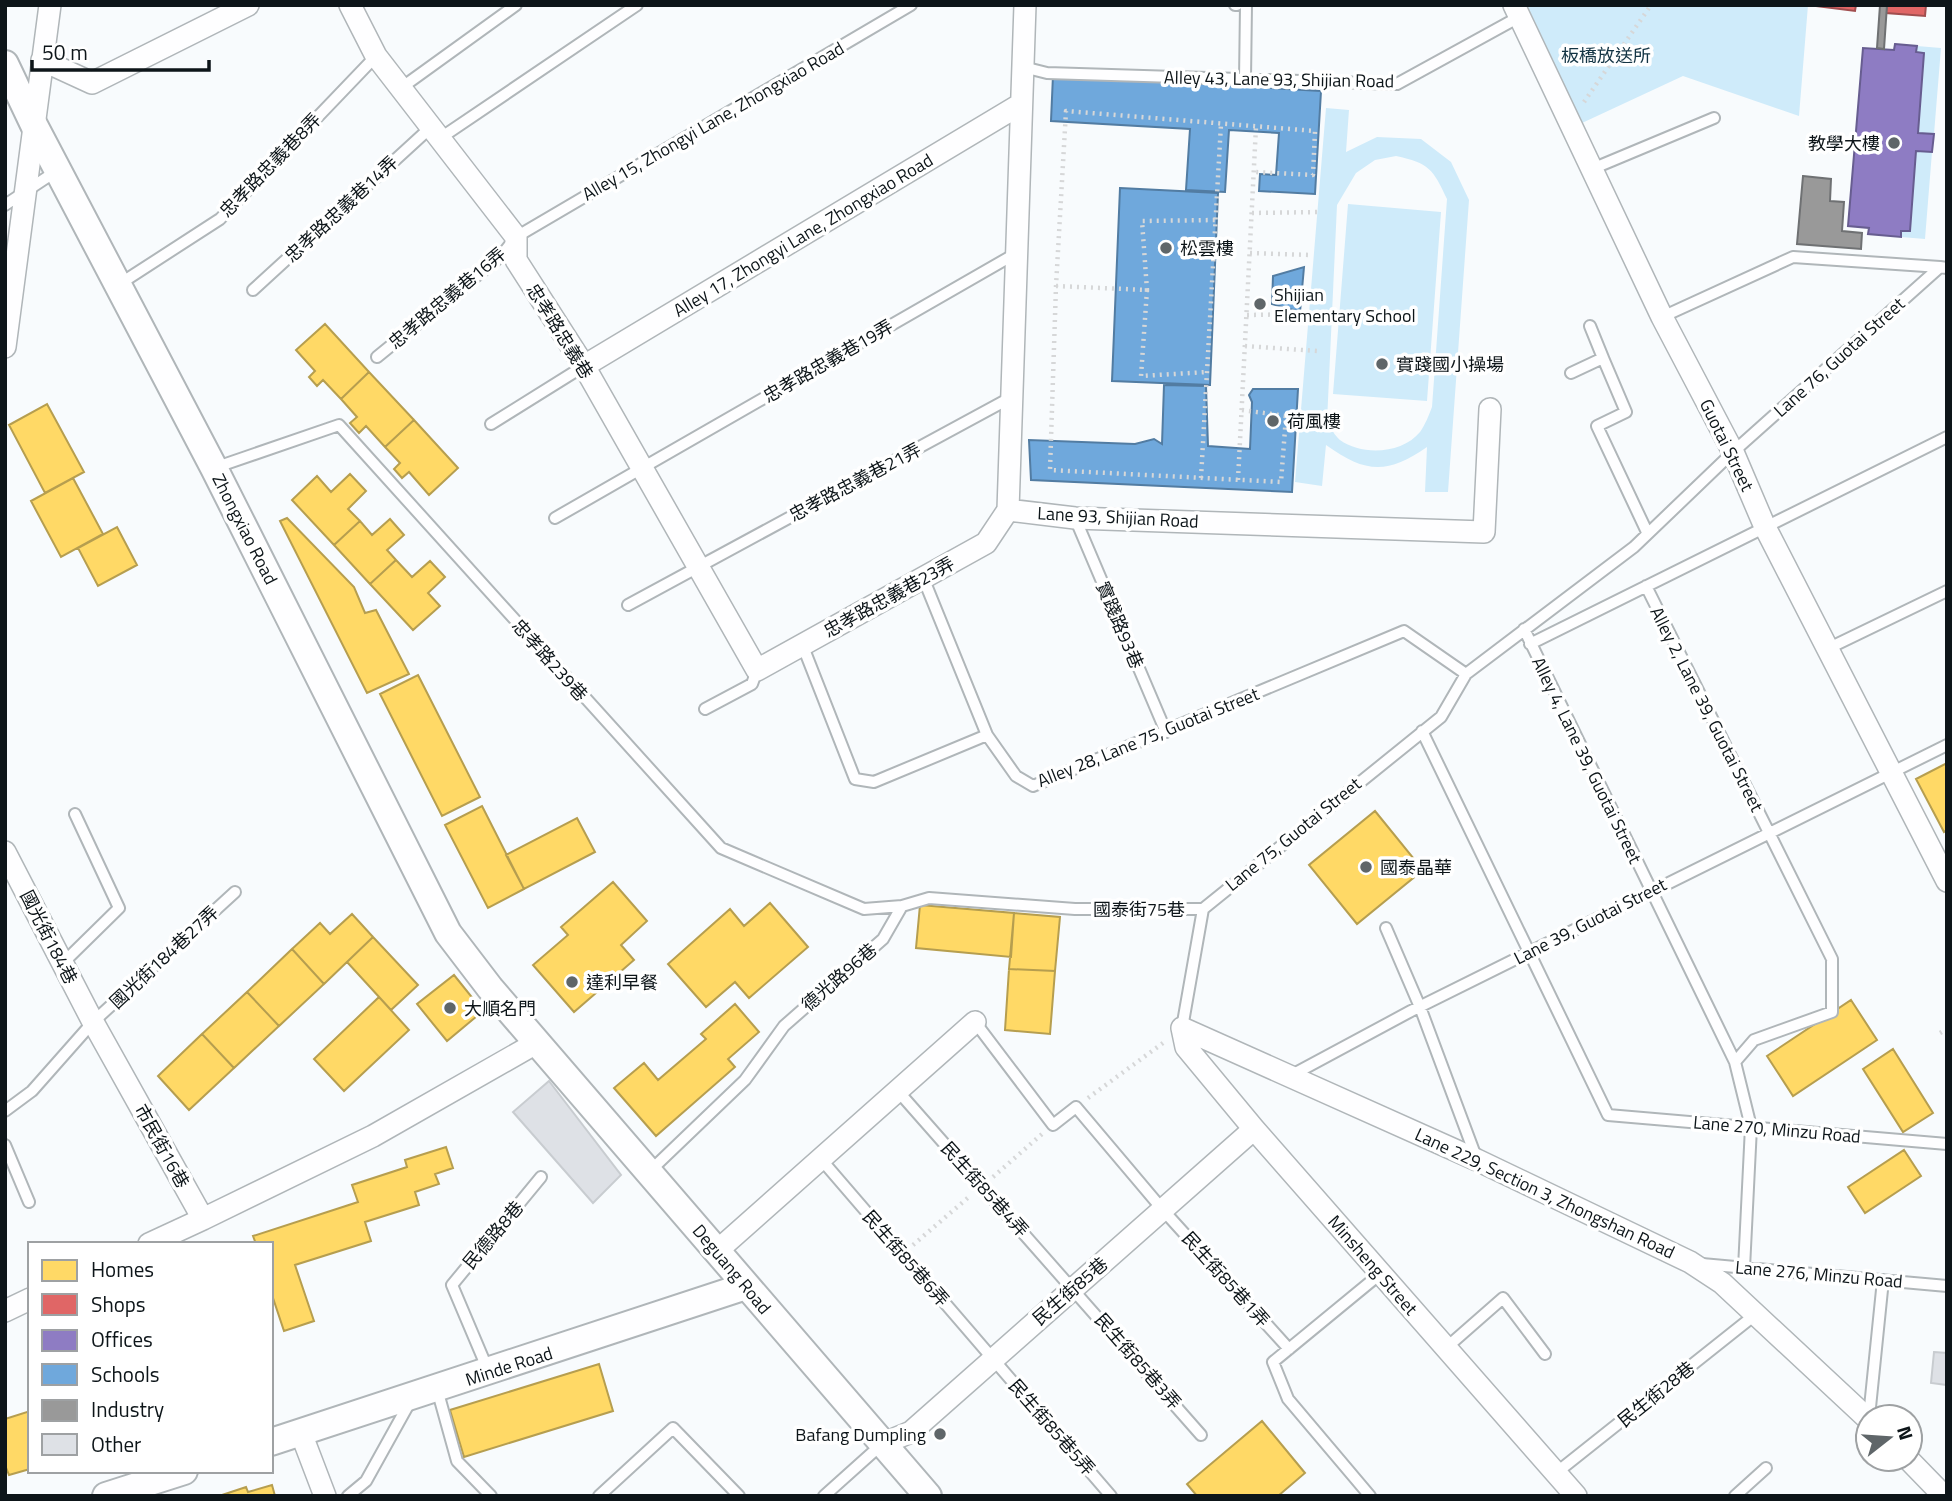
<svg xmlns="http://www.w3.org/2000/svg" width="1952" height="1501" font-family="'Titillium Web','Noto Sans TC',sans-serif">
	<rect width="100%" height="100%" fill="#f8fbfd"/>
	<path fill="#cfebfa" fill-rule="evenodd" d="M1527 5H1808L1799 116 1683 76 1582 123Z
		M1917 46 1941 48 1934 134 1918 133 1924 53 1916 52Z
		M1326 108 1349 110 1346 152 1377 137 1421 139 1451 162 1469 200 1448 492H1425L1427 447C1387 475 1365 473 1326 445L1322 486 1295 482ZM1396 156C1429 163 1433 169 1447 199L1432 407C1429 415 1425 425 1420 432 1402 454 1362 456 1340 440 1335 436 1331 428 1327 422L1337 205 1356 173 1375 160Z
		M1916 151 1932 152 1925 239 1901 237V231H1910Z
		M1348 204 1441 212 1427 401 1333 394Z"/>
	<path fill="#ffd966" stroke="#b69e4f" stroke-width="2" d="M325 324 369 372 341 399 323 380 317 386 309 377 315 371 296 350Z
		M369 372 414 420 385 447 366 426 359 433 350 423 357 417 341 399Z
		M47 404 84 472 45 493 9 425Z
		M414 420 458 468 429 495 409 472 402 478 394 469 400 463 385 447Z
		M350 474 366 491 348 509 360 521 334 545 292 500 317 476 331 492Z
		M73 478 103 534 61 557 31 501Z
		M287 518 354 587 365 613 376 610 409 674 367 693 280 521Z
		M390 519 404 535 387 550 396 560 370 584 334 545 360 521 372 535Z
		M117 527 137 565 98 586 78 548Z
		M396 560 412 577 430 561 445 577 428 593 440 606 413 630 370 584Z
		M418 675 480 797 442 816 380 694Z
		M1947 763V830L1944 832 1916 779Z
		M482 806 524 889 488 908 445 825Z
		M1375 811 1423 870 1357 924 1309 865Z
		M577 818 595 852 524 889 506 855Z
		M613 882 647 921 621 945 634 960 574 1012 533 965 568 935 561 927Z
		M770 903 808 947 749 998 735 982 706 1007 668 964 730 909 744 926Z
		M920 905 1014 913 1011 957 916 948Z
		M1014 913 1060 917 1055 971 1009 969Z
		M352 914 373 937 324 984 292 949 320 923 330 934Z
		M373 937 418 985 391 1010 347 962Z
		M292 949 324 984 279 1026 247 992Z
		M1009 969 1055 971 1050 1034 1005 1030Z
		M454 975 483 1011 447 1041 417 1004Z
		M247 992 279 1026 234 1068 202 1034Z
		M379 997 409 1030 344 1091 314 1059Z
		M1851 1000 1877 1040 1793 1096 1767 1056Z
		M735 1004 759 1032 728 1059 735 1067 656 1136 614 1088 644 1063 658 1080 706 1039 701 1034Z
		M202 1034 234 1068 189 1110 158 1076Z
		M1893 1049 1933 1113 1903 1132 1863 1069Z
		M446 1147 453 1168 435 1174 439 1184 415 1192 419 1205 365 1222 371 1241 295 1265 314 1321 284 1331 271 1292V1244H256L253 1236 358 1202 352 1185 407 1167 405 1160Z
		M1904 1150 1921 1176 1865 1213 1848 1187Z
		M599 1364 613 1411 464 1457 450 1410Z
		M30 1411V1469L9 1475 5 1465V1419Z
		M1262 1421 1305 1473 1278 1496H1197L1187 1484Z
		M272 1485 275 1496H219L246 1487 248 1492Z"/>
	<path fill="#e06666" stroke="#a14e4f" stroke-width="2" d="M1808 5H1856L1855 11Z
		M1887 5H1926L1925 16 1886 13Z"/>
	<path fill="#8e7cc3" stroke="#675d90" stroke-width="2" d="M1895 44 1917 46 1916 52 1924 53 1918 133 1934 134 1932 152 1916 151 1910 231H1901V237L1868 234 1869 228 1848 226 1863 48 1894 50Z"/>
	<path fill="#6fa8dc" stroke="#527ca2" stroke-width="2" d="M1053 75 1321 91 1315 194 1259 191 1260 174 1276 175 1279 133 1229 130 1225 192 1186 190 1190 129 1051 121Z
		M1120 188 1218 193 1210 385 1112 381Z
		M1304 267 1300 312 1272 304 1273 276Z
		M1164 385 1206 386 1208 446 1250 449 1252 402 1249 395 1253 389H1298L1292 492 1031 480 1029 440 1135 444 1154 439 1162 444Z"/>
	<path fill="#999" stroke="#6f7173" stroke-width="2" d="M1880 5H1887L1884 49 1877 48Z
		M1803 176 1831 179 1830 201 1844 202 1842 231 1862 233 1861 249 1797 244Z"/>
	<path fill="#dee1e6" stroke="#c8ccd0" stroke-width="2" d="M549 1081 621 1175 593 1203 513 1112Z
		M1934 1352 1947 1353V1385L1931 1383Z"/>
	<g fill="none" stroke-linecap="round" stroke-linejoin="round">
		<g stroke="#b0b6b9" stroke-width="14">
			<path id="service" d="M1235 5H1237
				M1023 67 1047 73 1397 84 1519 17
				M1245 79 1246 5
				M401 88 516 5
				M439 139 637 5
				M1592 169 1714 118
				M5 205 58 170
				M118 285 220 219 376 56
				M253 290 430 128
				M1662 317 1793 257 1940 267
				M1590 326 1603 358
				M377 357 501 256 516 237 911 5
				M1571 373 1603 358 1626 412 1597 426 1647 532
				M491 424 584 366
				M214 468 339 425 721 848 864 909 902 906
				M555 518 1015 254
				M1075 518 1166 732
				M924 580 987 735 1016 776 1033 786 1404 631 1466 674
				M1646 586 1832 959V1012L1754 1040 1735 1062
				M628 605 1012 397
				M1524 629 1735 1062 1751 1127 1744 1268
				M802 644 855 779 874 782 987 735
				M1530 644 1947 437
				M1827 649 1947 591
				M705 709 752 684 757 670
				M1422 731 1608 1115 1947 1144
				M1386 928 1420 1007 1476 1157
				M63 963 119 908 75 814
				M975 1022 1053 1125 1076 1107 1163 1210 1289 1349
				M1182 1028 1203 909 1441 717 1466 674 1634 547 1733 452 1940 267 1947 268
				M1292 1075 1411 1011 1947 745
				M897 1090 1201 1435
				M5 1111 32 1091 93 1022 235 892
				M5 1145 29 1202
				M820 1158 1111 1496
				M650 1171 745 1080 784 1026 883 939 902 906 929 898 1075 909H1203
				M1702 1264 1947 1286
				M1446 1348 1503 1298 1545 1354
				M488 1370 452 1285 541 1177
				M437 1389 457 1461 491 1496
				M1869 1417 1883 1280
				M1556 1473 1756 1314
				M348 1496 366 1481 411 1400
				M599 1496 673 1428 739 1496
				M824 1496 882 1444
				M1370 1496 1288 1399 1273 1362 1380 1274
				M1735 1496 1766 1468"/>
		</g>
		<g stroke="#b0b6b9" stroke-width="24">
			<path id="minor" d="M350 5 376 56 516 237V260L584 366 757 670 986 543 1008 510
				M1025 5 1008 510 1075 518 1484 532 1490 409
				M1514 5 1662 317 1733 452 1765 527 1947 881
				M42 60 92 83 248 5
				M5 347 50 5
				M584 366 1021 104
				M5 852 93 1022 203 1219 149 1244
				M1182 1028 1477 1160 1690 1262 1722 1283 1868 1419
				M1182 1028 1186 1047 1254 1129 1576 1496
				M203 1219 373 1136 538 1042
				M717 1251 975 1022
				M5 1311 30 1299
				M301 1433 325 1496
				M882 1444 911 1432 1254 1129
				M1908 1459 1944 1496"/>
		</g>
		<g stroke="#b0b6b9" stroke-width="30">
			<path id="tertiary" d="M5 64 34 125 214 468 448 933 490 988 928 1496
				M271 1442 746 1286
				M106 1496 184 1471"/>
		</g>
		<path stroke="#d6d7d8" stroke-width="4.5" stroke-dasharray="2 5" stroke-linecap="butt" d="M1584 102 1651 5
			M1252 213 1321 212
			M1250 253 1311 255
			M1056 286 1147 290 1142 221 1215 220
			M1147 290 1141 376 1207 372
			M1247 315 1307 314
			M1245 346 1317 351
			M1242 410 1286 416 1281 482 1050 470 1056 286 1066 111 1315 131 1313 175 1255 172
			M1201 478 1221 124
			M1238 480 1256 127
			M1940 1033 1947 1029
			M1088 1098 1163 1043
			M993 1177 1042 1134
			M913 1245 970 1196"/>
		<use href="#service" stroke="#fefeff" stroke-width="10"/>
		<use href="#minor" stroke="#fefeff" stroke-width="21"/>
		<use href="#tertiary" stroke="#fefeff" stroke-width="26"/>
	</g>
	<g fill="#5f6669" stroke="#fff" stroke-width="2.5">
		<circle cx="1894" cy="143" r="7"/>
		<circle cx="1166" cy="248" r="7"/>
		<circle cx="1260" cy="304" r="7"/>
		<circle cx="1382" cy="364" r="7"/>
		<circle cx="1273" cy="421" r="7"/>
		<circle cx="1366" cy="867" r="7"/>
		<circle cx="572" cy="982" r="7"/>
		<circle cx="450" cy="1008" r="7"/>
		<circle cx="940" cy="1434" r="7"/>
	</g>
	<g text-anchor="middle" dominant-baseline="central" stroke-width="7" stroke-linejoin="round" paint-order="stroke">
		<g font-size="18" fill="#133444" stroke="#fff">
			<text x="1606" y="55">板橋放送所</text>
		</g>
		<g font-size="18" fill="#0d1519" stroke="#fff">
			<text transform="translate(1279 79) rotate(1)">Alley 43, Lane 93, Shijian Road</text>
			<text transform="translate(713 121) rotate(-30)">Alley 15, Zhongyi Lane, Zhongxiao Road</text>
			<text transform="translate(270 165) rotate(-46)">忠孝路忠義巷8弄</text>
			<text transform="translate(341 209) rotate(-43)">忠孝路忠義巷14弄</text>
			<text transform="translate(803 235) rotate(-31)">Alley 17, Zhongyi Lane, Zhongxiao Road</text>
			<text transform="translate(447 298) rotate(-40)">忠孝路忠義巷16弄</text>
			<text transform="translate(560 331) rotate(58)">忠孝路忠義巷</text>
			<text transform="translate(1839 357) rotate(-42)">Lane 76, Guotai Street</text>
			<text transform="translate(828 361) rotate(-30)">忠孝路忠義巷19弄</text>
			<text transform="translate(1727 445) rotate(64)">Guotai Street</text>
			<text transform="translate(855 482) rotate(-28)">忠孝路忠義巷21弄</text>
			<text transform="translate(1118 517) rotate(3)">Lane 93, Shijian Road</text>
			<text transform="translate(245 529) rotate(63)">Zhongxiao Road</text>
			<text transform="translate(889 597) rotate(-29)">忠孝路忠義巷23弄</text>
			<text transform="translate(1120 625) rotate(67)">實踐路93巷</text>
			<text transform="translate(550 660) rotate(48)">忠孝路239巷</text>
			<text transform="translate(1707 709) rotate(63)">Alley 2, Lane 39, Guotai Street</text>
			<text transform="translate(1148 737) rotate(-22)">Alley 28, Lane 75, Guotai Street</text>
			<text transform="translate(1587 760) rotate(64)">Alley 4, Lane 39, Guotai Street</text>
			<text transform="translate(1293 834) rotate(-39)">Lane 75, Guotai Street</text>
			<text x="1139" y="909">國泰街75巷</text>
			<text transform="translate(1590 921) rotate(-27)">Lane 39, Guotai Street</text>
			<text transform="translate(49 937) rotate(63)">國光街184巷</text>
			<text transform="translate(164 957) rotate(-43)">國光街184巷27弄</text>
			<text transform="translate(839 977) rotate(-41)">德光路96巷</text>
			<text transform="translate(1777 1129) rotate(5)">Lane 270, Minzu Road</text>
			<text transform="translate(162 1146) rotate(61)">市民街16巷</text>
			<text transform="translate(985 1189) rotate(48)">民生街85巷4弄</text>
			<text transform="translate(1545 1193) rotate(25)">Lane 229, Section 3, Zhongshan Road</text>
			<text transform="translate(493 1235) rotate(-50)">民德路8巷</text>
			<text transform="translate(906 1258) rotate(49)">民生街85巷6弄</text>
			<text transform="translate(1373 1265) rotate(49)">Minsheng Street</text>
			<text transform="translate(732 1269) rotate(50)">Deguang Road</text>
			<text transform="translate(1819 1274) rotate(5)">Lane 276, Minzu Road</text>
			<text transform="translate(1226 1279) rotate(48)">民生街85巷1弄</text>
			<text transform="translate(1070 1291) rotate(-41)">民生街85巷</text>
			<text transform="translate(1138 1361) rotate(49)">民生街85巷3弄</text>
			<text transform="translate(509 1366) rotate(-18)">Minde Road</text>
			<text transform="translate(1656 1394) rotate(-39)">民生街28巷</text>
			<text transform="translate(1052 1427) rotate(49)">民生街85巷5弄</text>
		</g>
		<g font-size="18" fill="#0d1519" stroke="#fff" text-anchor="start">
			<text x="1880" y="143" text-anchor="end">教學大樓</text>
			<text x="1180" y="248">松雲樓</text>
			<text x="1274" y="294">Shijian<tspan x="1274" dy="21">Elementary School</tspan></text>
			<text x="1396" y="364">實踐國小操場</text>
			<text x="1287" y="421">荷風樓</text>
			<text x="1380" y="867">國泰晶華</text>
			<text x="586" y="982">達利早餐</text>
			<text x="464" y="1008">大順名門</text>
			<text x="926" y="1434" text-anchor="end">Bafang Dumpling</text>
		</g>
	</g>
	<rect width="1952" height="1501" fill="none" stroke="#0d1519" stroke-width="14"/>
	<rect x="28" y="1242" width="245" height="231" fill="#ffffff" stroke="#9ea1a3" stroke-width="2"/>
	<rect x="42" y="1260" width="35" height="21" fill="#ffd966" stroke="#9ea1a3" stroke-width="2"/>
	<text x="91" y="1277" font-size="21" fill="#0d1519">Homes</text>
	<rect x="42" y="1294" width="35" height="21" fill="#e06666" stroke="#9ea1a3" stroke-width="2"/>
	<text x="91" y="1312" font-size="21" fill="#0d1519">Shops</text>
	<rect x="42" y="1330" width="35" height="21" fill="#8e7cc3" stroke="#9ea1a3" stroke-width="2"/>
	<text x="91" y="1347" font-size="21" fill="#0d1519">Offices</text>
	<rect x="42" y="1364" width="35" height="21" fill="#6fa8dc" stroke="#9ea1a3" stroke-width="2"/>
	<text x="91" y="1382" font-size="21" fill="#0d1519">Schools</text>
	<rect x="42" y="1400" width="35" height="21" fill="#999999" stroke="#9ea1a3" stroke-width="2"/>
	<text x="91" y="1417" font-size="21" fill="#0d1519">Industry</text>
	<rect x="42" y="1434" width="35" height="21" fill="#dee1e6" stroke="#9ea1a3" stroke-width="2"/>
	<text x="91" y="1452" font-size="21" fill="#0d1519">Other</text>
	<g transform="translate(1889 1438) rotate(73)"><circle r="33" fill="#ffffff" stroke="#9ea1a3" stroke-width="2"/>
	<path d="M0-5L12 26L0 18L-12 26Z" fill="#5f6669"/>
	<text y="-10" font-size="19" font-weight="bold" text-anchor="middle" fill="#0d1519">N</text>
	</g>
	<path d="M32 60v10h177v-10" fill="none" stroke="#0d1519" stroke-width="3.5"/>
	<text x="42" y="60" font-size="21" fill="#0d1519" stroke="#ffffff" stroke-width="5" paint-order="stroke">50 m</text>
</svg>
